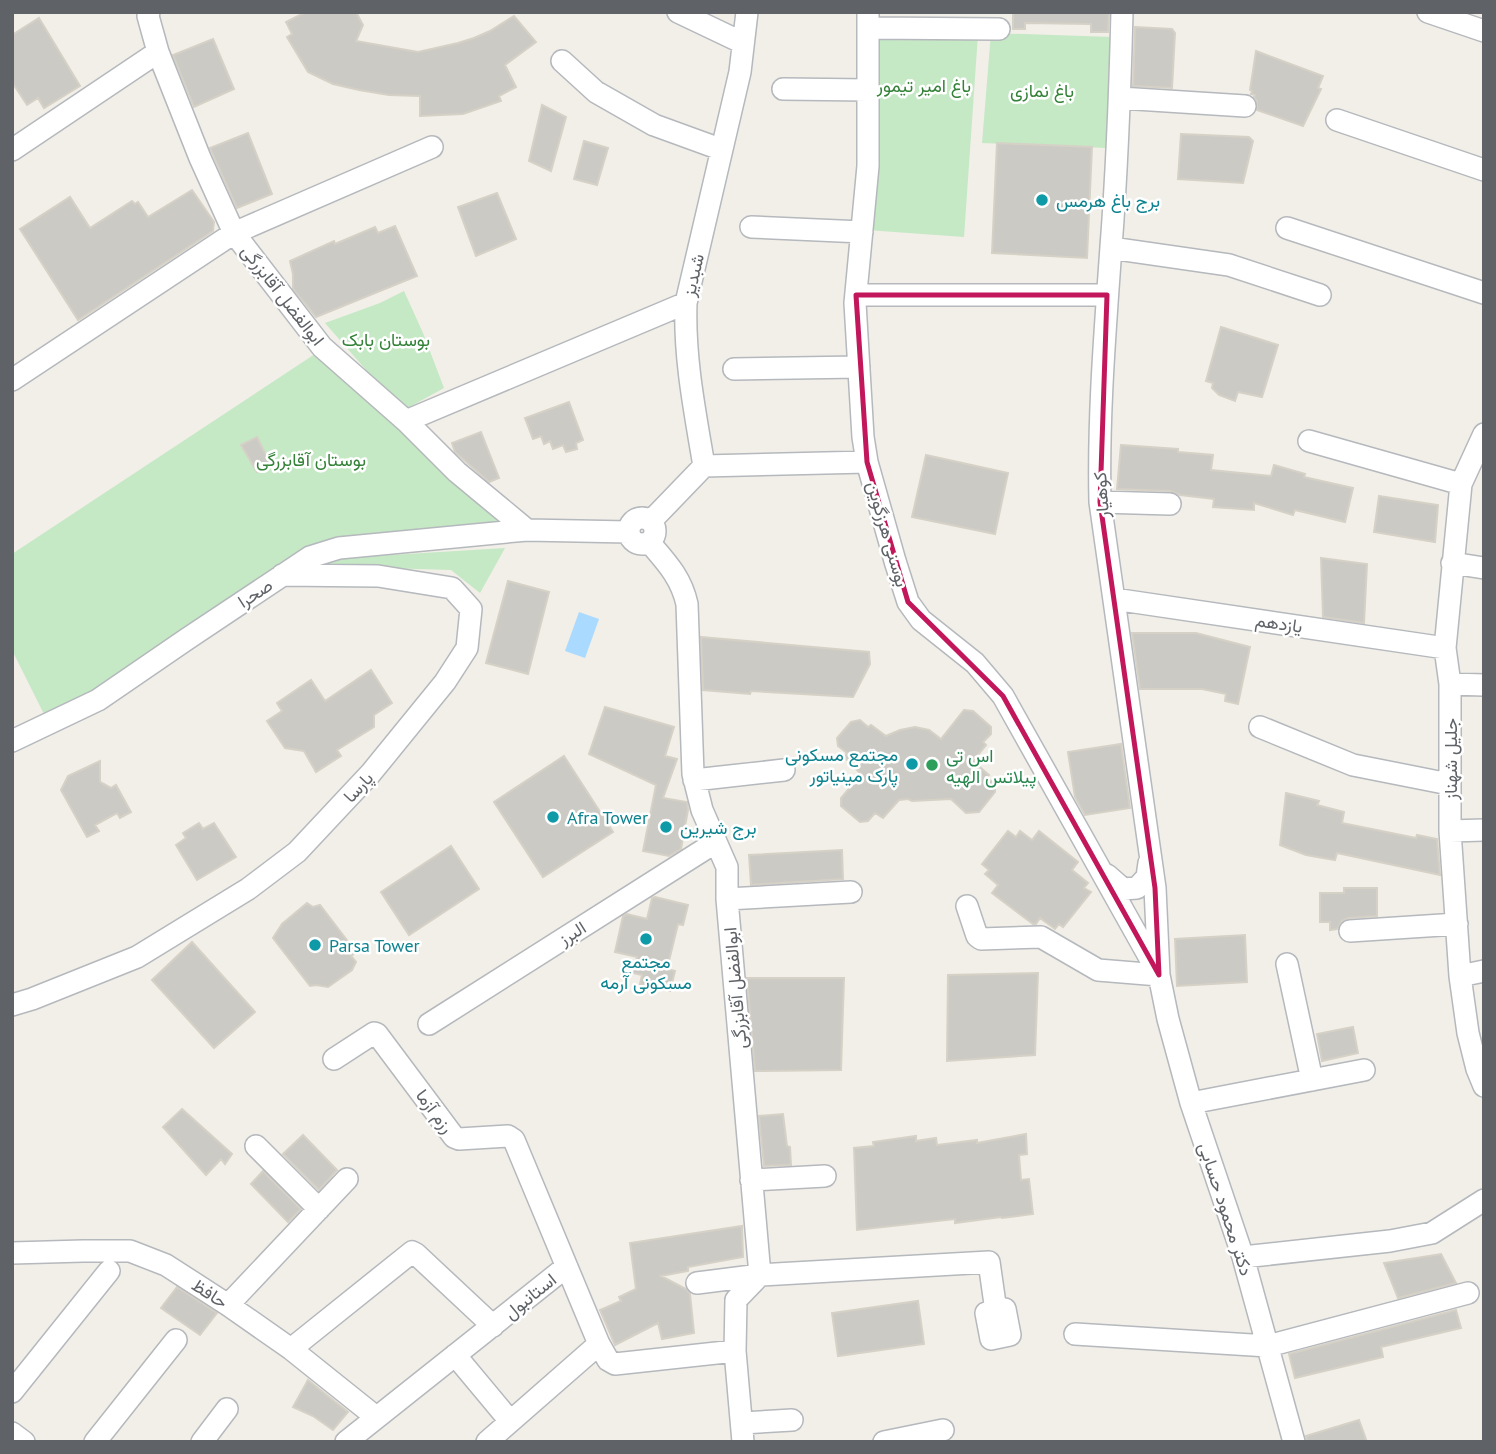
<svg xmlns="http://www.w3.org/2000/svg" width="1496" height="1454" font-family="'PT Sans',Vazirmatn,sans-serif">
	<rect width="100%" height="100%" fill="#f1efe8"/>
	<path fill="#c5e8c5" d="M874 33 978 34 964 237 867 230Z
		M991 33 1112 37 1107 148 982 143Z
		M404 291 423 333 444 388 402 411 325 323 380 303Z
		M318 352 510 524 317 545 94 694 45 716 12 650V554Z
		M505 548 480 593 451 570 318 566 326 559Z"/>
	<path fill="#aadaff" d="M579 612 599 619 585 658 565 651Z"/>
	<path fill="#cccac5" stroke="#d6d1c6" stroke-width="2" d="M306 12H356L363 25 356 41 418 52 458 43 474 38 490 31 514 16 536 42 505 65 516 87 499 96 501 101 463 114 420 116V96L389 95 359 90 333 84 308 72 287 37 292 34 286 22Z
		M1013 12H1109L1108 32H1091V24L1025 23V29H1013Z
		M39 18 80 86 44 108 38 98 27 105 12 82V35Z
		M1135 27 1172 29 1175 33 1172 88 1133 86Z
		M213 39 234 89 194 107 173 55Z
		M1256 51 1323 76 1318 88 1321 89 1303 126 1257 110V101L1254 97 1255 95 1251 94 1252 91 1250 90Z
		M542 105 566 117 551 171 529 161Z
		M248 133 272 194 237 208 210 148Z
		M1181 134 1249 137 1253 141 1243 183 1178 179Z
		M584 141 608 148 597 185 574 179Z
		M997 143 1092 147 1087 258 992 253Z
		M192 190 214 222 213 231 78 320 20 229 70 197 90 228 132 201 135 204 138 202 148 217Z
		M497 193 516 239 476 256 458 207Z
		M395 226 417 276 316 317 293 289V274L290 261 334 241 335 244 375 227 378 233Z
		M1221 327 1278 345 1262 397 1238 392 1235 401 1219 395 1212 388 1213 383 1206 381Z
		M569 402 583 440 576 443 577 449 566 452 563 445 553 449 550 441 544 444 541 436 533 439 525 418Z
		M481 432 499 478 489 482 455 452 452 443Z
		M257 437 271 465 257 472 241 445Z
		M1121 445 1178 449V452L1213 455 1211 470 1271 476 1274 465 1305 474 1304 477 1353 488 1345 522 1295 510 1293 515 1254 503V510L1213 507 1214 499 1180 495 1170 491 1117 489Z
		M926 455 1008 473 995 534 912 517Z
		M1379 496 1438 505 1435 542 1374 532Z
		M1321 558 1367 564 1364 623 1323 617Z
		M508 581 549 592 528 674 486 663Z
		M1132 633H1196L1250 647 1238 704 1225 701 1226 694 1202 689H1140Z
		M701 637 869 652 870 664 853 697 751 691 750 694 703 690Z
		M371 670 392 703 374 715V727L337 750 341 756 316 772 304 751 285 748 267 721 282 711 277 703 311 680 325 701Z
		M605 707 674 727 665 756 677 759 663 798 687 802 688 810 681 849 669 856 643 851 656 785 589 754Z
		M964 710 973 711 991 727V734L983 742 986 745 973 761 989 775 987 777 995 784V792L979 812 966 813 951 799 912 801 908 799 899 800 883 818 875 813 868 821 860 822 841 806V798L861 774 844 757 847 753 838 746 837 738 851 722 860 720 868 727 871 725 886 736 900 730 915 727 929 730 941 739Z
		M1121 744 1130 808 1085 815 1075 797 1068 752Z
		M564 756 613 832 543 877 494 802Z
		M100 761V782L111 788 116 785 131 812 120 818 117 813 95 825 99 831 87 837 61 790 68 776Z
		M1286 793 1319 801 1317 805 1344 812 1342 823 1416 838 1417 835 1437 839 1440 875 1337 853 1335 860 1306 855 1280 845Z
		M199 823 203 829 214 823 236 857 197 880 176 845 186 838 183 833Z
		M1008 831 1016 837 1020 831 1032 840 1039 831 1078 862 1072 870 1088 883 1084 888 1091 892 1063 927 1059 924 1055 929 1040 918 1036 924H1033L992 893 998 885 985 874 989 870 982 864Z
		M451 846 479 889 409 935 381 892Z
		M842 850 843 879 751 885 749 855Z
		M1344 888H1377V916L1348 918 1342 921 1337 929 1330 930V922H1320V893H1344Z
		M655 897 688 905 683 925 678 924 667 969 675 971 670 991 640 984 642 975 633 973 637 957 615 952 623 916 627 914 647 919 652 898Z
		M307 903 313 907 320 905 356 952 351 956 356 962 352 970 328 987 316 985 310 986 273 938 282 924Z
		M1245 935 1247 982 1177 986 1175 939Z
		M192 942 255 1012 214 1048 152 980Z
		M1038 973 1035 1055 947 1061 948 975Z
		M747 978H844L841 1070 755 1071Z
		M1353 1027 1358 1053 1322 1061 1317 1034Z
		M182 1109 232 1154 225 1164 221 1159 206 1175 163 1127Z
		M783 1114 787 1146 790 1147 791 1165 764 1166 759 1116Z
		M1026 1134 1027 1154 1019 1155 1021 1180 1029 1179 1033 1214 1002 1218 1001 1217 955 1223V1219L857 1230 854 1148 874 1146 873 1142 916 1136V1141L936 1138 937 1145 977 1140V1143Z
		M303 1135 337 1170 319 1190 283 1154Z
		M263 1171 301 1209 288 1222 251 1184Z
		M742 1226 743 1257 688 1267V1271L661 1276 686 1289 690 1294 694 1333 662 1339 658 1323 615 1345 600 1310 621 1301 619 1297 636 1289 630 1243Z
		M1441 1254 1456 1283 1398 1298 1384 1263Z
		M177 1287 217 1313 200 1335 161 1308Z
		M918 1301 924 1344 838 1356 832 1313Z
		M1456 1310 1461 1328 1381 1347 1383 1357 1295 1378 1289 1354Z
		M308 1380 348 1412 333 1430 313 1416 293 1407Z
		M1359 1420 1367 1442H1307L1306 1436Z"/>
	<g fill="none" stroke-linecap="round" stroke-linejoin="round">
		<g stroke="#b5b8bc" stroke-width="24">
			<path id="minor" d="M149 12 148 16 158 52 200 158 234 233 322 347 406 421 457 472 527 530 629 532
				M678 12 743 43
				M868 12V166L855 303 863 437 867 462 895 561 908 602 921 620 975 663 1003 696 1156 969
				M1122 12C1120 91 1117 169 1111 247 1105 332 1098 417 1100 502L1155 888 1159 975 1168 1019 1191 1103 1243 1257 1294 1442
				M1428 12 1484 31
				M868 28 999 29
				M562 61 596 92 654 125 720 149
				M783 89 868 90
				M1120 98 1245 106
				M1337 120 1484 170
				M12 150 158 52
				M751 227 862 232
				M1287 228 1484 293
				M1111 248 1229 265 1320 295
				M856 295H1107
				M734 369 859 367
				M12 380 234 233 432 147
				M406 421 686 303
				M1484 434 1461 484 1445 648 1450 684V831L1460 976 1468 1033 1477 1069 1484 1086
				M1309 441 1461 484
				M704 466C695 412 684 358 686 303L740 72 747 12
				M704 466 867 462
				M1100 502 1170 504
				M629 531a13 13 0 1 1 26 0a13 13 0 1 1-26 0Z
				M651 521 704 466
				M649 542C666 562 681 577 687 604L693 774 702 810 727 867V899L760 1275 736 1300 735 1351 743 1442
				M1452 563 1484 568
				M1114 599 1445 648
				M1450 684 1484 685
				M1260 727 1353 765 1449 784
				M12 741 98 700 187 639 310 557 339 548 527 530
				M694 780 784 770
				M1450 831 1484 830
				M1107 875 1123 889 1137 888 1147 877 1149 863
				M727 899 851 892
				M967 906 977 936 981 939 1041 937 1098 970 1159 975
				M1350 931 1457 924
				M1287 964 1312 1080
				M1460 976 1484 971
				M12 1005 32 999 137 957 248 889 297 852 371 773 445 682 467 648 471 609 452 588 378 576 282 575
				M429 1024 716 842
				M334 1059 374 1033 377 1034 454 1137 459 1139 508 1136 514 1140 599 1344 608 1360 615 1364 735 1351
				M1191 1103 1364 1070
				M256 1146 319 1209
				M751 1180 825 1176
				M12 1253 83 1251H130L166 1265 228 1305 291 1349 376 1417
				M1243 1257 1390 1241 1432 1233 1484 1200
				M697 1283 760 1275 989 1262 996 1311
				M228 1305 347 1179
				M1005 1309 1010 1335 991 1339 986 1313Z
				M1075 1334 1268 1346 1468 1293
				M291 1349 412 1252 416 1254 493 1326
				M455 1355 510 1421
				M12 1392 109 1271
				M742 1423 792 1420
				M12 1433 24 1442
				M95 1442 176 1340
				M202 1442 227 1409
				M346 1442 566 1267
				M487 1442 599 1344
				M884 1442 943 1430"/>
		</g>
		<use href="#minor" stroke="#fff" stroke-width="21"/>
	</g>
	<path fill="none" stroke="#c2185b" stroke-width="5" stroke-linejoin="round" d="M856 295H1107L1100 502 1155 888 1159 975 1003 696 908 602 867 462Z"/>
	<g fill="#0f9aa8" stroke="#fff" stroke-width="2.5">
		<circle cx="1042" cy="200" r="7"/>
		<circle cx="912" cy="764" r="7"/>
		<circle cx="553" cy="817" r="7"/>
		<circle cx="666" cy="827" r="7"/>
		<circle cx="646" cy="939" r="7"/>
		<circle cx="315" cy="945" r="7"/>
	</g>
	<circle fill="#2e9e5b" stroke="#fff" stroke-width="2.5" cx="932" cy="765" r="7"/>
	<g text-anchor="middle" dominant-baseline="central" stroke-width="5" stroke-linejoin="round" paint-order="stroke">
		<g font-size="18" fill="#348238" stroke="#fff">
			<text x="924" y="85">باغ امیر تیمور</text>
			<text x="1042" y="90">باغ نمازی</text>
			<text x="386" y="339">بوستان بابک</text>
			<text x="311" y="459">بوستان آقابزرگی</text>
		</g>
		<g font-size="18" fill="#0d838f" stroke="#fff" text-anchor="start">
			<text x="1056" y="200">برج باغ هرمس</text>
			<text x="898" y="754" text-anchor="end">مجتمع مسکونی<tspan x="898" dy="21">پارک مینیاتور</tspan></text>
			<text x="567" y="817">Afra Tower</text>
			<text x="680" y="827">برج شیرین</text>
			<text x="329" y="945">Parsa Tower</text>
			<text x="646" y="961" text-anchor="middle">مجتمع<tspan x="646" dy="21">مسکونی آرمه</tspan></text>
		</g>
		<g font-size="18" fill="#5f6368" stroke="#fff">
			<text transform="translate(693 275) rotate(-77)">شبدیز</text>
			<text transform="translate(283 295) rotate(52)">ابوالفضل آقابزرگی</text>
			<text transform="translate(1101 495) rotate(-94)">کوهیار</text>
			<text transform="translate(888 534) rotate(74)">بوسنی هرزگوین</text>
			<text transform="translate(255 593) rotate(-33)">صحرا</text>
			<text transform="translate(1279 623) rotate(8)">یازدهم</text>
			<text transform="translate(1450 759) rotate(-90)">جلیل شهناز</text>
			<text transform="translate(358 787) rotate(-47)">پارسا</text>
			<text transform="translate(572 933) rotate(-32)">البرز</text>
			<text transform="translate(735 988) rotate(-95)">ابوالفضل آقابزرگی</text>
			<text transform="translate(435 1111) rotate(53)">رزم آزما</text>
			<text transform="translate(1226 1209) rotate(72)">دکتر محمود حسابی</text>
			<text transform="translate(210 1293) rotate(33)">حافظ</text>
			<text transform="translate(530 1296) rotate(-39)">استانبول</text>
		</g>
		<g font-size="18" fill="#27864d" stroke="#fff" text-anchor="start">
			<text x="946" y="755">اس تی<tspan x="946" dy="21">پیلاتس الهیه</tspan></text>
		</g>
	</g>
	<rect width="1496" height="1454" fill="none" stroke="#5f6368" stroke-width="28"/>
</svg>
